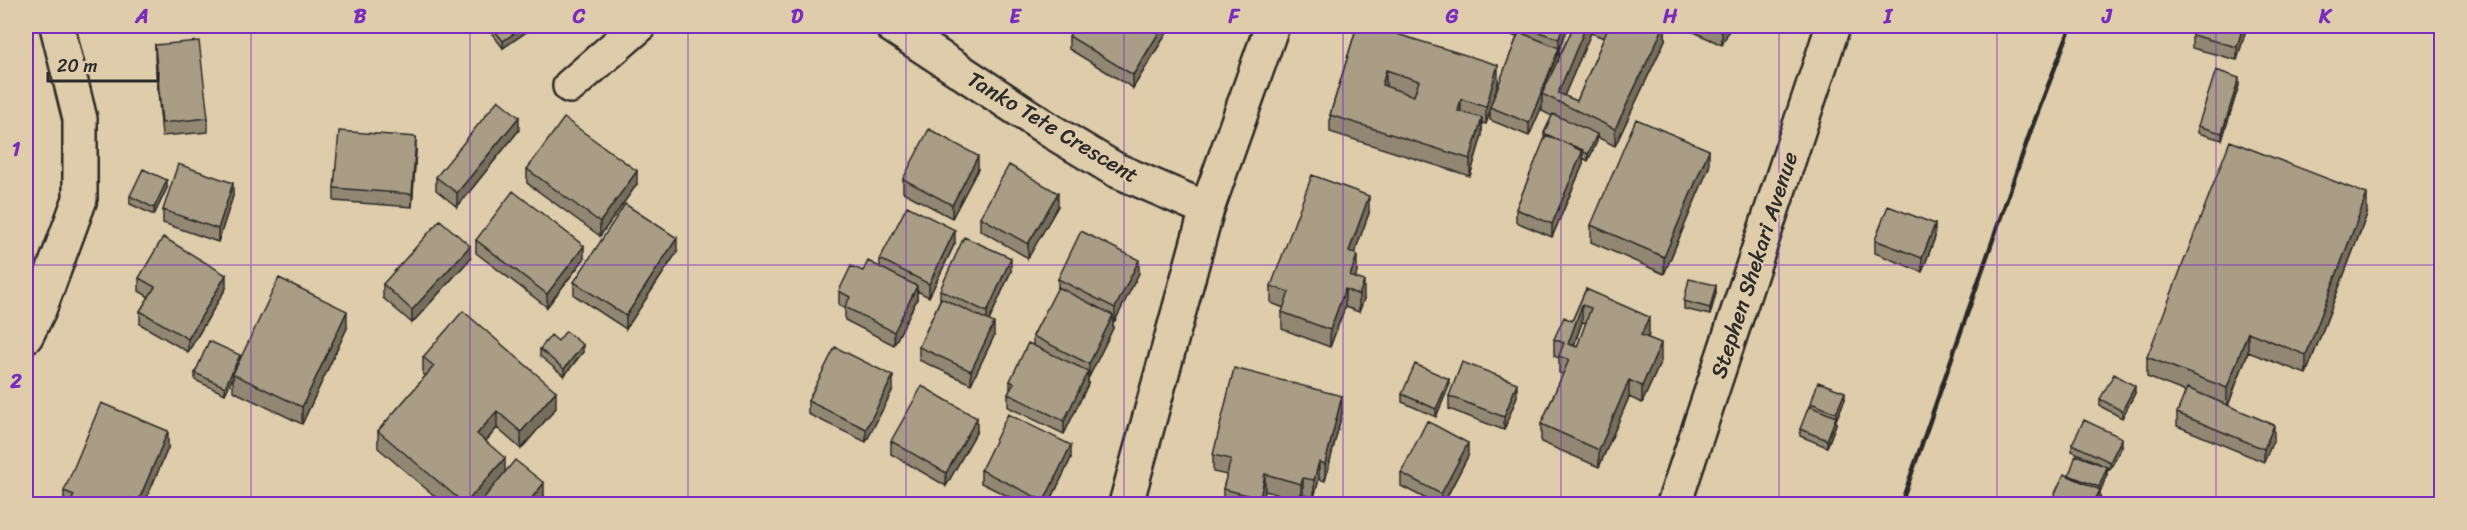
<svg xmlns="http://www.w3.org/2000/svg" width="2467" height="530" font-family="Sriracha,sans-serif">
	<rect width="100%" height="100%" fill="#deccaa"/>
	<filter id="ink" filterUnits="userSpaceOnUse"><feTurbulence type="fractalNoise" baseFrequency=".0167" numOctaves="2"/><feDisplacementMap in="SourceGraphic" scale="12" xChannelSelector="R" yChannelSelector="G"/><feConvolveMatrix kernelMatrix="1 2 1 2 8 2 1 2 1" color-interpolation-filters="sRGB"/></filter>
	<g filter="url(#ink)">
		<g fill="none" stroke-linecap="round" stroke-linejoin="round">
			<g stroke="#2b2b2b" stroke-width="38">
				<path id="minor" d="M892 26 1051 131 1116 170 1207 209
					M570 86 639 26
					M26 336 39 310 80 199V119L57 26
					M1126 504 1207 209 1272 26
					M1674 504 1833 26"/>
			</g>
			<use href="#minor" stroke="#deccaa" stroke-width="33"/>
			<path stroke="#2b2b2b" stroke-width="4.5" d="M1901 504 2031 130 2071 26"/>
		</g>
		<path fill="#918772" stroke="#2b2b2b" stroke-width="1.5" fill-rule="evenodd" d="M486 26H529V30L503 48Z
			M1171 26 1133 88 1069 49V36Z
			M1357 26 1498 83 1495 95 1517 37 1485 26H1568L1559 50V56L1574 26H1665V40L1615 146 1597 137V141L1588 161 1583 158V164L1552 237 1516 222V209L1544 141V133L1552 116 1542 111V106L1529 136 1490 120V111L1486 124 1482 123V135L1470 176 1330 132V115ZM1591 33 1604 38 1577 101 1564 96Z
			M1681 26H1731L1722 45Z
			M2247 26 2237 60 2192 48V35Z
			M155 45 208 118V132L162 136 155 58Z
			M2239 85 2222 140 2198 133V126Z
			M519 130 457 207 436 190V177Z
			M416 150 412 207 334 201V188Z
			M1709 167 1664 274 1591 242V225Z
			M527 169 637 184 600 236 527 183Z
			M978 169 952 218 903 192V179Z
			M167 188 154 215 130 204V196Z
			M233 196 218 242 163 223V210Z
			M1058 206 1028 258 980 230V217Z
			M1369 213 1354 253 1357 272 1355 278 1364 299 1359 312 1345 307 1330 347 1282 329V312L1284 308 1271 303V286Z
			M2367 214 2306 374 2248 352 2228 406 2274 438 2264 462 2177 426V413L2186 392 2147 377V357Z
			M1935 237 1922 272 1875 253V240Z
			M476 240 584 259 547 307 476 253Z
			M955 243 929 297 917 291V299L894 345 845 320V308L839 305V291L863 271 880 267V259Z
			M677 252 626 329 574 295V282Z
			M470 259 412 323 383 298V284Z
			M1011 271 989 321 994 336 971 384 919 360V347L940 300V290Z
			M1139 273 1115 321 1113 320V328L1089 377H1088V384L1064 434 1008 407V394L1010 391V381L1033 345V336L1058 288V279Z
			M139 278 226 288 188 352 140 324V311L149 297 139 291Z
			M1586 289 1649 334 1648 337 1661 361 1642 403 1629 397 1599 467 1541 442V424L1563 374 1559 373V358L1554 356V339L1572 321ZM1582 322 1586 323 1577 347 1574 346Z
			M1716 293 1710 315 1684 309V301Z
			M347 328 302 424 233 391V377L225 394 195 380V373Z
			M558 341 583 352 564 376 540 356V349Z
			M423 357 556 408 521 449 497 428 486 441 505 472 544 496 538 504H444L378 448V431L426 376 423 374Z
			M1449 386 1436 417 1402 402V394Z
			M893 389 866 442 808 414V401Z
			M2135 393 2122 418 2100 406V399Z
			M1449 396H1517L1504 430 1449 409Z
			M1845 399 1836 420V424L1827 447 1800 436V429L1811 407V403Z
			M1342 413 1325 481 1319 479 1314 497 1303 495 1301 501 1265 491 1262 504H1223V489L1227 475 1213 472V455Z
			M977 431 946 486 891 454V441Z
			M2072 444 2122 446 2110 469 2107 468V474L2100 492V503L2069 476V475L2100 464 2072 451Z
			M168 448 144 504H64V491Z
			M1468 456 1443 504H1436L1401 486V473Z
			M1071 458 1049 504H1016L1018 501 981 483V470Z"/>
		<path fill="#766e5d" stroke="#2b2b2b" stroke-width="1.5" d="M525 26H529V30L503 48V41Z
			M1163 26H1171L1133 88V75Z
			M1563 26H1568L1559 50V61L1542 94V106L1529 136V123L1559 50V39Z
			M1586 26H1591V33L1561 103 1558 93Z
			M1664 26H1665V40L1615 146V129Z
			M1725 26H1731L1722 45V32Z
			M2243 26H2247L2237 60V47Z
			M1498 65V83L1491 108 1490 107V111L1486 124V107Z
			M1386 70V87L1382 85Z
			M2239 78V85L2222 140V133Z
			M1461 99V116L1458 111Z
			M519 117V130L457 207V193Z
			M1482 118V135L1470 176V159Z
			M1597 134V141L1588 161V154Z
			M416 137V150L412 207V194Z
			M1583 150V164L1552 237V224Z
			M1709 150V167L1664 274V257Z
			M978 156V169L952 218V205Z
			M637 171V184L600 236V222Z
			M167 180V188L154 215V208Z
			M233 183V196L218 242V229Z
			M1058 193V206L1028 258V244Z
			M2367 194V214L2306 374V355Z
			M1369 196V213L1349 268V251Z
			M1935 224V237L1922 272V258Z
			M955 230V243L929 297V284Z
			M677 238V252L626 329V316Z
			M470 246V259L412 323V310Z
			M584 246V259L547 307V294Z
			M1357 255V272L1350 293V276Z
			M1011 258V271L987 325V312Z
			M1139 260V273L1115 321V308Z
			M226 275V288L188 352V339Z
			M1364 281V299L1359 312V295Z
			M1716 285V293L1710 315V308Z
			M917 286V299L894 345V332Z
			M1345 289V307L1330 347V330Z
			M1582 305V322L1568 361V344Z
			M347 311V328L302 424V407Z
			M1113 315V328L1089 377V364Z
			M1649 317V334L1641 352V335Z
			M994 323V336L971 384V371Z
			M2248 332V352L2227 408V388Z
			M1661 343V361L1642 403V386Z
			M583 345V352L564 376V369Z
			M240 355V363L233 374V377L225 394V387Z
			M1088 371V384L1064 434V421Z
			M893 376V389L866 442V429Z
			M1449 379V386L1436 417V409Z
			M1629 380V397L1599 467V450Z
			M1517 383V396L1504 430V417Z
			M2135 386V393L2122 418V411Z
			M556 391V408L521 449V432Z
			M1845 392V399L1836 420V413Z
			M1342 396V413L1325 481V464Z
			M497 411V428L477 451V434Z
			M1836 417V424L1827 447V440Z
			M977 418V431L946 486V473Z
			M2274 425V438L2264 462V449Z
			M168 431V448L144 504H138V502Z
			M2122 438V446L2110 469V462Z
			M1468 443V456L1443 504H1441V494Z
			M1071 445V458L1049 504H1044V501Z
			M505 458V475L479 504H465Z
			M1319 462V479L1314 497V480Z
			M2107 467V474L2100 492V503L2099 504H2093L2099 492V487Z
			M1265 474V491L1262 504H1260V498Z
			M1303 478V495L1301 501V484Z
			M544 483V496L538 504H527Z"/>
		<path fill="#a99d85" stroke="#2b2b2b" stroke-width="1.5" fill-rule="evenodd" d="M491 26H525L503 41Z
			M1075 26H1163L1133 75 1069 36Z
			M1357 26H1371L1498 65 1486 107 1461 99 1458 111 1482 118 1470 159 1330 115ZM1386 70 1419 81 1414 96 1382 85Z
			M1521 26H1563L1559 39Z
			M1574 26H1586L1558 93 1577 101 1609 26H1664L1615 129 1542 94Z
			M1708 26H1725L1722 32Z
			M2195 26H2243L2237 47 2192 35Z
			M1519 32 1559 48 1529 123 1490 107Z
			M199 41 208 118 162 123 155 45Z
			M2216 70 2239 78 2222 133 2198 126Z
			M498 100 519 117 457 193 436 177Z
			M1553 114 1597 134 1588 154 1544 133Z
			M564 118 637 171 600 222 527 169Z
			M1636 119 1709 150 1664 257 1591 225Z
			M929 129 978 156 952 205 903 179Z
			M339 131 416 137 412 194 334 188Z
			M1546 135 1583 150 1552 224 1516 209Z
			M2230 141 2367 194 2306 355 2248 332 2227 388 2147 357Z
			M178 164 233 183 218 229 163 210Z
			M1009 165 1058 193 1028 244 980 217Z
			M143 169 167 180 154 208 130 196Z
			M1312 175 1369 196 1349 251 1357 255 1350 276 1364 281 1359 295 1345 289 1330 330 1282 312 1289 292 1271 286Z
			M513 191 584 246 547 294 476 240Z
			M625 204 677 238 626 316 574 282Z
			M907 206 955 230 929 284 880 259Z
			M1888 206 1935 224 1922 258 1875 240Z
			M440 220 470 246 412 310 383 284Z
			M1081 231 1139 260 1115 308 1058 279Z
			M163 237 226 275 188 339 140 311 155 287 139 278Z
			M964 237 1011 258 987 312 940 290Z
			M868 261 917 286 894 332 845 307 850 297 839 291 851 266 863 271Z
			M279 278 347 311 302 407 233 374Z
			M1689 279 1716 285 1710 308 1684 301Z
			M1058 287 1113 315 1089 364 1033 336Z
			M1586 289 1649 317 1641 335 1661 343 1642 386 1629 380 1599 450 1541 424 1569 360 1559 356 1564 343 1554 339 1564 317 1572 321ZM1582 305 1591 308 1577 347 1568 344Z
			M941 298 994 323 971 371 919 347Z
			M463 311 556 391 521 432 497 411 477 434 505 458 465 504 378 431 434 366 423 357Z
			M566 331 583 345 564 369 540 349 551 335 558 341Z
			M209 341 240 355 225 387 195 373Z
			M1028 343 1088 371 1064 421 1008 394 1014 383 1010 381Z
			M835 347 893 376 866 429 808 401Z
			M1462 362 1517 383 1504 417 1449 396Z
			M1415 364 1449 379 1436 409 1402 394Z
			M1234 368 1342 396 1325 464 1319 462 1314 480 1303 478 1301 484 1265 474 1260 498 1223 489 1231 459 1213 455Z
			M2114 374 2135 386 2122 411 2100 399Z
			M1818 382 1845 392 1836 413 1811 403Z
			M922 386 977 418 946 473 891 441Z
			M2187 388 2274 425 2264 449 2177 413Z
			M101 403 168 431 138 502 129 498 126 504H70L74 495 64 491Z
			M1809 406 1836 417 1827 440 1800 429Z
			M1008 414 1071 445 1044 501 981 470Z
			M2084 420 2122 438 2110 462 2072 444Z
			M1427 421 1468 443 1441 494 1401 473Z
			M2076 455 2107 467 2099 487 2069 475Z
			M515 460 544 483 527 504H479Z
			M2064 474 2100 490 2093 504H2050Z
			M1018 500 1028 504H1016Z"/>
	</g>
	<path fill="none" stroke="#7b2cbf" stroke-width="1.5" stroke-opacity="0.55" d="M251 26V504M470 26V504M688 26V504M906 26V504M1124 26V504M1343 26V504M1561 26V504M1779 26V504M1997 26V504M2216 26V504M26 265H2442"/>
	<g text-anchor="middle" dominant-baseline="central" stroke-width="4.5" stroke-linejoin="round" paint-order="stroke">
		<g font-size="22" fill="#2b2b2b" stroke="#deccaa">
			<text transform="translate(1053 127) rotate(31)">Tanko Tete Crescent</text>
			<text transform="translate(1754 265) rotate(-72)">Stephen Shekari Avenue</text>
		</g>
	</g>
	<rect width="2467" height="530" fill="none" stroke="#deccaa" stroke-width="66"/>
	<path d="M48 72v9h110v-9" fill="none" stroke="#2b2b2b" stroke-width="3"/>
	<text x="57" y="72" font-size="18" fill="#2b2b2b" stroke="#deccaa" stroke-width="4.5" paint-order="stroke">20 m</text>
	<rect x="33" y="33" width="2401" height="464" fill="none" stroke="#7b2cbf" stroke-width="2"/>
	<g font-size="20" text-anchor="middle" font-weight="bold" fill="#7b2cbf">
		<text x="142" y="23">A</text>
		<text x="360" y="23">B</text>
		<text x="579" y="23">C</text>
		<text x="797" y="23">D</text>
		<text x="1015" y="23">E</text>
		<text x="1234" y="23">F</text>
		<text x="1452" y="23">G</text>
		<text x="1670" y="23">H</text>
		<text x="1888" y="23">I</text>
		<text x="2107" y="23">J</text>
		<text x="2325" y="23">K</text>
		<text x="16" y="156">1</text>
		<text x="16" y="388">2</text>
	</g>
</svg>
